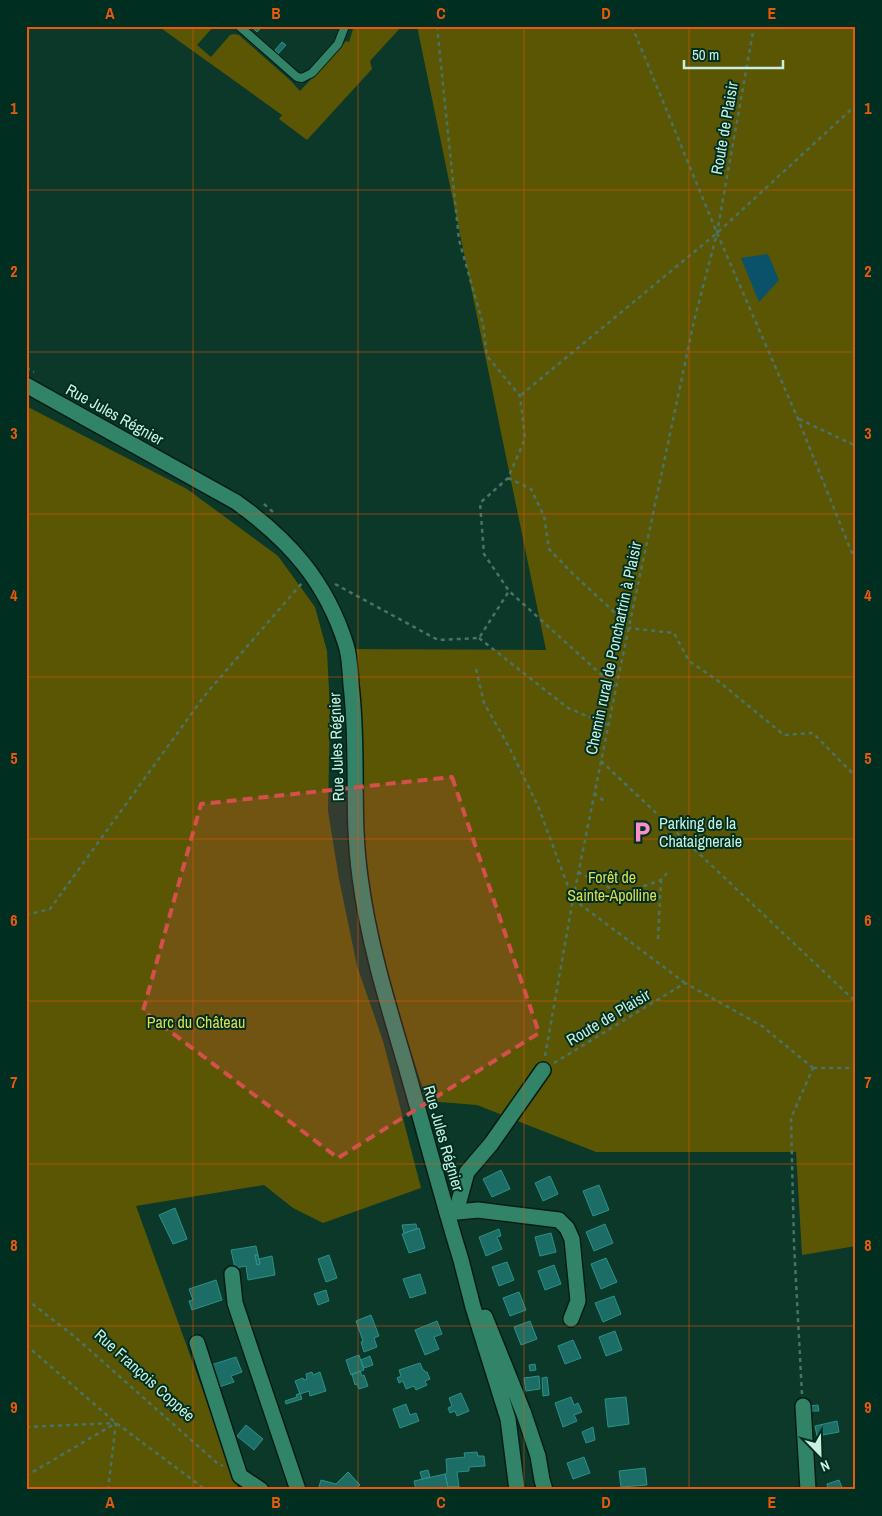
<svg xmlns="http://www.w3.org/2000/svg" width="882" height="1516" font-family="'Archivo Narrow',sans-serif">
	<rect width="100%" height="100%" fill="#0b3829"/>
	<path fill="#5a5604" d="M158 26H214L197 45 211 57 230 35 234 34 239 35 290 80 300 91 346 41 349 42 354 26H402L370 61 372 69 307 140 279 119 282 115Z
		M417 26H856V1246L802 1255 796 1152H596L477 1105 427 1101 424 1092 373 934 359 835 340 649 546 650Z
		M26 406 187 489 278 556 315 607 327 651 330 710 328 811 339 879 357 966 383 1041 421 1188 323 1223 293 1208 264 1185 136 1206 239 1490H26Z"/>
	<path fill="#09526a" d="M768 254 779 280 759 302 741 258Z"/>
	<path fill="#1d6d67" stroke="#2b9188" d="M255 26H263L257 32 253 28Z
		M282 42 286 45 278 54 275 50Z
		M501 1170 510 1189 492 1197 483 1179Z
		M550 1176 558 1194 543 1201 535 1183Z
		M599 1185 609 1210 593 1216 583 1191Z
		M175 1208 187 1239 173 1244 159 1215Z
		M416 1224 417 1229 404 1233 402 1225Z
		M605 1224 613 1243 594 1251 586 1232Z
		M419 1228 425 1248 409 1253 402 1234Z
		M499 1229 501 1236 497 1237 502 1249 486 1256 479 1237Z
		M551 1233 556 1252 540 1256 535 1237Z
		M256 1246 258 1255H255L257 1265 260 1264 259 1259 272 1256 275 1275 248 1280 246 1266 235 1268 231 1250Z
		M255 1255H258L260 1264 257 1265Z
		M329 1255 337 1278 326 1282 318 1259Z
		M606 1258 617 1282 601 1289 591 1264Z
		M507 1262 514 1280 499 1286 492 1267Z
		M554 1265 561 1284 545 1290 538 1271Z
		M420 1274 426 1293 410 1298 403 1279Z
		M216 1280 222 1300 192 1310 189 1301 193 1300 189 1289Z
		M326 1290 329 1301 318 1305 314 1294Z
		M519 1292 526 1310 510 1316 503 1298Z
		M614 1296 621 1314 603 1322 595 1303Z
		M371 1315 379 1336 374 1338 377 1347 364 1352 361 1342 363 1341 356 1321Z
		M437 1321 442 1334 434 1337 439 1349 425 1355 415 1330Z
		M530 1321 537 1339 521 1345 514 1327Z
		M615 1331 622 1350 606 1356 599 1337Z
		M573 1340 581 1358 565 1364 558 1346Z
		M359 1355 364 1370 351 1375 346 1360Z
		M370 1356 373 1365 364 1368 361 1360Z
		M236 1357 242 1372 231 1376 234 1382 219 1387 211 1365Z
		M420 1363 423 1370H424L425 1372H427L430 1379 425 1381 427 1385 416 1390 414 1386 406 1389 403 1381 399 1383 397 1378 401 1376 399 1370Z
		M535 1364 536 1370 530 1371 529 1365Z
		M360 1371 362 1376 364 1375 368 1386 359 1389 357 1384 355 1385 352 1374Z
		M312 1372 313 1375 320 1372 326 1391 310 1396 309 1391 300 1394 295 1381 303 1378 304 1380 307 1379 306 1374Z
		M539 1376 540 1389 526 1391 524 1378Z
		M547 1377 549 1395 543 1396 542 1378Z
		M300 1393 302 1399 286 1404 285 1401 297 1397 296 1395Z
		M461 1393 469 1411 457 1416 455 1411 450 1413 448 1408 452 1406 449 1398Z
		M571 1397 574 1405 578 1403 582 1412 574 1415 577 1421 563 1427 555 1403Z
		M626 1397 629 1424 608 1427 605 1399Z
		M406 1404 410 1415 416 1413 419 1421 400 1428 393 1409Z
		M818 1405 819 1411H809V1406Z
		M837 1421 839 1432 817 1436 815 1426Z
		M246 1425 263 1439 254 1450 237 1436Z
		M593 1427 595 1440 586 1443 582 1432Z
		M477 1452 478 1456H484L485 1466 469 1467V1471L457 1472 459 1487H448L445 1474 447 1473 446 1459 465 1457 464 1453Z
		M584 1457 590 1473 573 1479 567 1463Z
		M645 1468 647 1485 621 1487 619 1471Z
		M428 1470 430 1477 422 1479 420 1472Z
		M348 1472 360 1485 355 1490H318L321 1480 336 1484Z
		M445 1474 448 1487H459L458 1490H416L414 1481Z
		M839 1480 843 1490H828L827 1484Z"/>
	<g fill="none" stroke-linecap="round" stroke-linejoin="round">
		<g stroke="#041d14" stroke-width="10">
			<path id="service" d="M239 26 297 77 302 78 312 73 338 44 345 26"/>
		</g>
		<g stroke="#041d14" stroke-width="18">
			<path id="minor" d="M456 1212 467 1172 491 1144 543 1070
				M447 1213 478 1210 559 1220 567 1228 572 1239 578 1301 571 1319
				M232 1274 235 1303 298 1490
				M197 1343 240 1476 261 1490
				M803 1406 808 1490"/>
		</g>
		<g stroke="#041d14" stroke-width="18">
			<path id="tertiary" d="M26 385 236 502C289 540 326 581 346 645 350 657 350 672 351 685 359 749 351 813 360 877 368 940 387 1002 405 1063 424 1129 441 1195 461 1260L473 1307 508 1419 517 1490
				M485 1317 524 1414 538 1456 542 1480 545 1490"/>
		</g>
		<path stroke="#497465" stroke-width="2.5" stroke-dasharray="4 4" stroke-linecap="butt" d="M437 26 459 240 483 324 487 356 520 396 525 439 508 478 480 503 484 554 509 591 616 688
			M632 26 717 233 798 419 856 563
			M26 34 33 26
			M26 368 34 372
			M521 395 717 233 856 105
			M799 419 856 446
			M508 478 531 489 544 516 549 549 575 576 610 608 628 628 674 633 689 661 717 680 784 735 813 733 856 777
			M264 504 273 512
			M335 584 438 640 479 638 509 591
			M479 638 568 708 608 725
			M476 669 484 703 509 747 538 806 572 897
			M601 761 856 1002
			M594 793 604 801
			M578 872 622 894 661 880 668 872
			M573 899 685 983
			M26 915 50 909 205 695 302 583
			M658 939 661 880
			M545 1056 573 899 616 688 694 321 717 233 754 26
			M554 1063 685 983 762 1026 813 1068
			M813 1068H856
			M26 1299 74 1336 217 1463 223 1466
			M26 1345 116 1423 206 1490
			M802 1394 794 1244 791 1118 813 1068
			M26 1427 115 1423
			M26 1476 116 1423
			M108 1490 116 1423"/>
		<use href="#service" stroke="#328468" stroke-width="8"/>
		<use href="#minor" stroke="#328468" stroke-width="15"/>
		<use href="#tertiary" stroke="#328468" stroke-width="15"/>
	</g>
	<path fill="#d3504d" fill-opacity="0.2" stroke="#d3504d" stroke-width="4" stroke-dasharray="10 6" stroke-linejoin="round" d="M452 777 539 1033 338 1158 143 1011 201 804Z"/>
	<path fill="none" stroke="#e8590c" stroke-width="1" stroke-opacity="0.55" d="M193 26V1490M358 26V1490M524 26V1490M689 26V1490M26 190H856M26 352H856M26 514H856M26 677H856M26 839H856M26 1001H856M26 1164H856M26 1326H856"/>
	<defs>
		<g id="parking-bare" transform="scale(1.725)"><path d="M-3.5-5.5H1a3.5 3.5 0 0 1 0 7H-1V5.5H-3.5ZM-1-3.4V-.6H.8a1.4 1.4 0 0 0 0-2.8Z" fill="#f98fc9" stroke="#002e20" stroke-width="2.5" paint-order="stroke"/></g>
	</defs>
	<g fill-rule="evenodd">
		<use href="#parking-bare" x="642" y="832"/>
	</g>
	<g text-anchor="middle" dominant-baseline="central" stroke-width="4" stroke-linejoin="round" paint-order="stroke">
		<g font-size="16" fill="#c9f0df" stroke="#002e20">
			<text transform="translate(724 128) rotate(-80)">Route de Plaisir</text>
			<text transform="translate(115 414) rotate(29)">Rue Jules Régnier</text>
			<text transform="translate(613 648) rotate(-78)">Chemin rural de Ponchartrin à Plaisir</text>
			<text transform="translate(336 747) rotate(-92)">Rue Jules Régnier</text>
			<text transform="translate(608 1017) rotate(-31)">Route de Plaisir</text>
			<text transform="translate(444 1138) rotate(74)">Rue Jules Régnier</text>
			<text transform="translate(145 1375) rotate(42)">Rue François Coppée</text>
		</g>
		<g font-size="16" fill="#c9f0df" stroke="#002e20" text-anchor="start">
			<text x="659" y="823">Parking de la<tspan x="659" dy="18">Chataigneraie</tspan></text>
		</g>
		<g font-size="16" fill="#e0da50" stroke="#002e20">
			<text x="612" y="877">Forêt de<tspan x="612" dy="18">Sainte-Apolline</tspan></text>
			<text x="196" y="1022">Parc du Château</text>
		</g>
	</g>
	<rect width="882" height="1516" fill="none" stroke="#002e20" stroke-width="55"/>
	<g transform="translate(820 1454) rotate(157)" stroke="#002e20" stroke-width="4" paint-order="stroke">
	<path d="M0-4L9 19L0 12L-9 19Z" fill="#c9f0df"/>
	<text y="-8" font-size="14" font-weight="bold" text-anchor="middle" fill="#c9f0df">N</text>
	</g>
	<path d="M684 60v8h99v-8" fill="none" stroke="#c9f0df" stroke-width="2.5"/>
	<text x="692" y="60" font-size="15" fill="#c9f0df" stroke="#002e20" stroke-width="4" paint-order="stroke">50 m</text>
	<rect x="28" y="28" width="826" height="1460" fill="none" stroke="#e8590c" stroke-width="2"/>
	<g font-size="16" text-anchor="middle" font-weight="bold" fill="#e8590c">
		<text x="110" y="19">A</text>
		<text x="276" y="19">B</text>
		<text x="441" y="19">C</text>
		<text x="606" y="19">D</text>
		<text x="772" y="19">E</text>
		<text x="14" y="114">1</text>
		<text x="868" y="114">1</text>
		<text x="14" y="277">2</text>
		<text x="868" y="277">2</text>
		<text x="14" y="439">3</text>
		<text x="868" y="439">3</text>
		<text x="14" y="601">4</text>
		<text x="868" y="601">4</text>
		<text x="14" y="764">5</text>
		<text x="868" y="764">5</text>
		<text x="14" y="926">6</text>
		<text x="868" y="926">6</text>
		<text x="14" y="1088">7</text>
		<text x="868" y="1088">7</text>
		<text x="14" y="1251">8</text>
		<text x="868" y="1251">8</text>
		<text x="14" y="1413">9</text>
		<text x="868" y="1413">9</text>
		<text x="110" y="1508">A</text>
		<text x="276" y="1508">B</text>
		<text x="441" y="1508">C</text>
		<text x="606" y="1508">D</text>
		<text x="772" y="1508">E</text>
	</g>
</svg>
